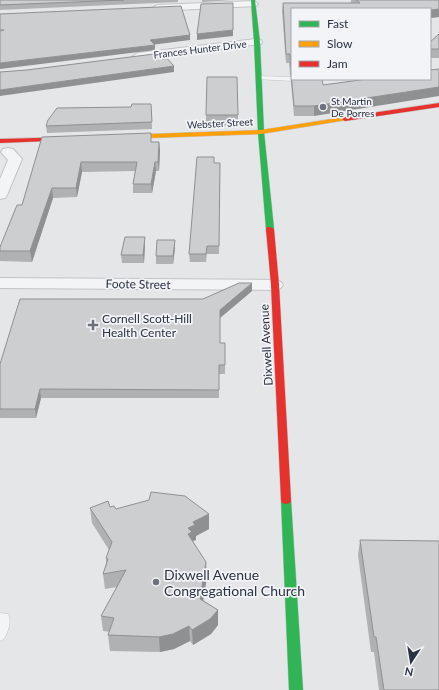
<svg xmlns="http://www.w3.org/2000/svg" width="439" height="690" font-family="Lato,sans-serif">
	<rect width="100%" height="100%" fill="#e4e6e8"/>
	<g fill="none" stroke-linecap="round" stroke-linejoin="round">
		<g stroke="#c2c4c6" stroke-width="1">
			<path id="lane" d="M258 76 292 77V79H295L292 81 256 79V77Z
				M0 613 8 614C12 621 8 632 4 639L0 641Z"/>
		</g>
		<g stroke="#c2c4c6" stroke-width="2">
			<path id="street" d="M253 1 256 2 258 4 256 6 157 11 152 8 157 5Z
				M257 39 261 40 262 42 261 44 138 59 133 56 138 53Z
				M8 148 13 149 22 159 7 195 5 198 0 199V179L8 160 1 152 3 149Z
				M0 278 275 280 281 282 283 285 281 288 275 290 0 288Z"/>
		</g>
		<g stroke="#c2c4c6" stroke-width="1">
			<path id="fast" d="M251 0H255L260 42 264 132 274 229 270 231 266 229 258 132 254 42Z
				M286 496 290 497 291 500 303 690H289L281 500 282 497Z"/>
		</g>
		<g stroke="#c2c4c6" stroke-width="1">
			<path id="slow" d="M345 117 348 119 347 120 261 134 121 139 118 137 121 135 261 130Z"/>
		</g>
		<g stroke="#c2c4c6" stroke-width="1">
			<path id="jam" d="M439 103V107L345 121 342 119 345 117Z
				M71 137 74 139 73 140 0 143V139Z
				M267 227H270L274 229 279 285 291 500 290 503 286 504 282 503 281 500 271 285 266 229Z"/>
		</g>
		<use href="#lane" fill="#f3f4f5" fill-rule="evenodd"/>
		<use href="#street" fill="#f3f4f5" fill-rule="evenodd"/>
		<use href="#fast" fill="#30b455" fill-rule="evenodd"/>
		<use href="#slow" fill="#ff9f0a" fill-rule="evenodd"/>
		<use href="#jam" fill="#e5322d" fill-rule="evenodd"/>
	</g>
	<path fill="#afb1b3" d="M0 0H178V2L0 10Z
		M202 0H232L202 2Z
		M351 0H439V17L430 18V9H292V79H322L314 116H294L291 82V76L290 75 289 63H286L282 11 283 3H351Z
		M439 34V58H430V42Z
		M151 104 152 129 47 133 46 126 131 107Z
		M206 115H238V126H206Z
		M42 137 159 142 160 151 159 171H156L152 193H133V184L135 171 82 172 77 197 53 198 32 262 0 261V247L22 205Z
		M214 163H220L219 254H207L206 262H190L189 254Z
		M145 237V245L144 263H122L121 255Z
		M175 248 173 264H156V256Z
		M252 291 220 318V343H225V374H219V398H41L36 418H0V364L203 299Z
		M110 507 116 509 209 514V529L196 536V540L193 541 207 577 203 600 218 610V625L211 634 193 645 190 641 174 649 160 652 110 651 108 635 110 632 103 631 101 616 117 587 105 589 103 574 106 564V558L109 550 92 523 90 508Z
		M360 540 439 690H379L374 652H371L358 555Z"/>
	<path fill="#8f9092" d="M439 9V17L430 18V10Z
		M233 30V36L197 40V34Z
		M190 35V40L151 45 150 40Z
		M155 45V50L0 69V63Z
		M174 66V72L0 96V90Z
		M439 87V96L314 116V106Z
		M159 142 160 151 159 171 158 162Z
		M81 162 82 172 77 197 76 188Z
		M155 162 156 171 152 193 151 184Z
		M52 188 53 198 32 262 30 251Z
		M145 237V245L144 263 143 255Z
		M175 240V248L173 264V256Z
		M252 283V291L220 318V310Z
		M40 389 41 398 36 418 35 409Z
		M209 514V529L196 536V540L193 541 188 534V528L193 522Z
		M206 562 207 577 201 614 200 599Z
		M218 610V625L211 634 193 645 192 630Z
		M189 626 190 641 174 649 160 652 159 637Z"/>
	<path fill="#ccced0" stroke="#8f9092" d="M0 0H124L0 5Z
		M356 0H439V9L430 10V9H292V67L291 66 290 54H286L283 3H360Z
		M233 3V30L197 34 201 4Z
		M181 6 190 35 150 40 155 45 0 63V31L4 30H0V14Z
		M439 34V49H430V42Z
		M162 53 174 66 0 90V72L27 70Z
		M439 69V87L314 106H294L291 73H292V79H322L323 85 367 79H430V70Z
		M207 77H237L238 115H206Z
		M132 104H151L152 122 46 126 48 120 57 108 131 107Z
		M151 133V142H159L158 162H155L151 184H133L137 162H81L76 188H52L30 251H0V247L17 205H22L42 137Z
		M197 157H214V163H220L219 246H207L206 254H189Z
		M125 237H145L143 255H121Z
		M157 240H175L173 256H156Z
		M239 283H252L220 310V343H225V365H219V390L40 389 35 409H0V364L20 299H203Z
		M151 492 185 496 209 514 193 522 195 525 188 528 192 532 188 534 206 562 200 599 218 610 210 619 192 630 189 626 173 634 159 637 108 635 114 618 101 616 126 570 103 574 108 559 106 558 112 542 90 508 108 501 110 507 114 506 116 509 149 500Z
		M360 540 439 541V690H384L376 637H374Z"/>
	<g fill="#6c717b" stroke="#f2f4f7" stroke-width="1.5">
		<circle cx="323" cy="107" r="4"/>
		<path d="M91 319h4v4h4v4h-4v4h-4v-4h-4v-4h4z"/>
		<circle cx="156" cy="582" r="4"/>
	</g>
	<g text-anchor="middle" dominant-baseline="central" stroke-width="3.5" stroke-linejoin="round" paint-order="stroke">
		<g font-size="10" fill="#2b3241" stroke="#f2f4f7">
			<text transform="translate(200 49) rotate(-7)">Frances Hunter Drive</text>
			<text transform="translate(220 123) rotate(-3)">Webster Street</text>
		</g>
		<g font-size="10" fill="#2b3241" stroke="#f2f4f7" text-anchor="start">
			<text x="331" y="101">St Martin<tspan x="331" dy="12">De Porres</tspan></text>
		</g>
		<g font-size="12" fill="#2b3241" stroke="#f2f4f7">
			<text transform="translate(138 284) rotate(1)">Foote Street</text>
			<text transform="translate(266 345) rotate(-93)">Dixwell Avenue</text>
		</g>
		<g font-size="12" fill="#2b3241" stroke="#f2f4f7" text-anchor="start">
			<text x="102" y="318">Cornell Scott-Hill<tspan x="102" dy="14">Health Center</tspan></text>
		</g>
		<g font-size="14" fill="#2b3241" stroke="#f2f4f7" text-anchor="start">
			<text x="164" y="574">Dixwell Avenue<tspan x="164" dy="16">Congregational Church</tspan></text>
		</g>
	</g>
	<rect x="291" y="8" width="140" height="72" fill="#f2f4f7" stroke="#a2a6ae"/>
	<rect x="299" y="21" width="20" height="6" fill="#30b455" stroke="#a2a6ae"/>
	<text x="327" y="28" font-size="12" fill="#2b3241">Fast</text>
	<rect x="299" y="41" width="20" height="6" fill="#ff9f0a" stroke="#a2a6ae"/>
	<text x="327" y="48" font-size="12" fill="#2b3241">Slow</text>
	<rect x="299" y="61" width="20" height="6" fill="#e5322d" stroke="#a2a6ae"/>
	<text x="327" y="68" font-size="12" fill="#2b3241">Jam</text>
	<g transform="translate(411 662) rotate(192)" stroke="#f2f4f7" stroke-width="3" paint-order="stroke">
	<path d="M0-3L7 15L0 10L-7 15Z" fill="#2b3241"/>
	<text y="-6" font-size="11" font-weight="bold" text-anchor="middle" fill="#2b3241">N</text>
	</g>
</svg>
